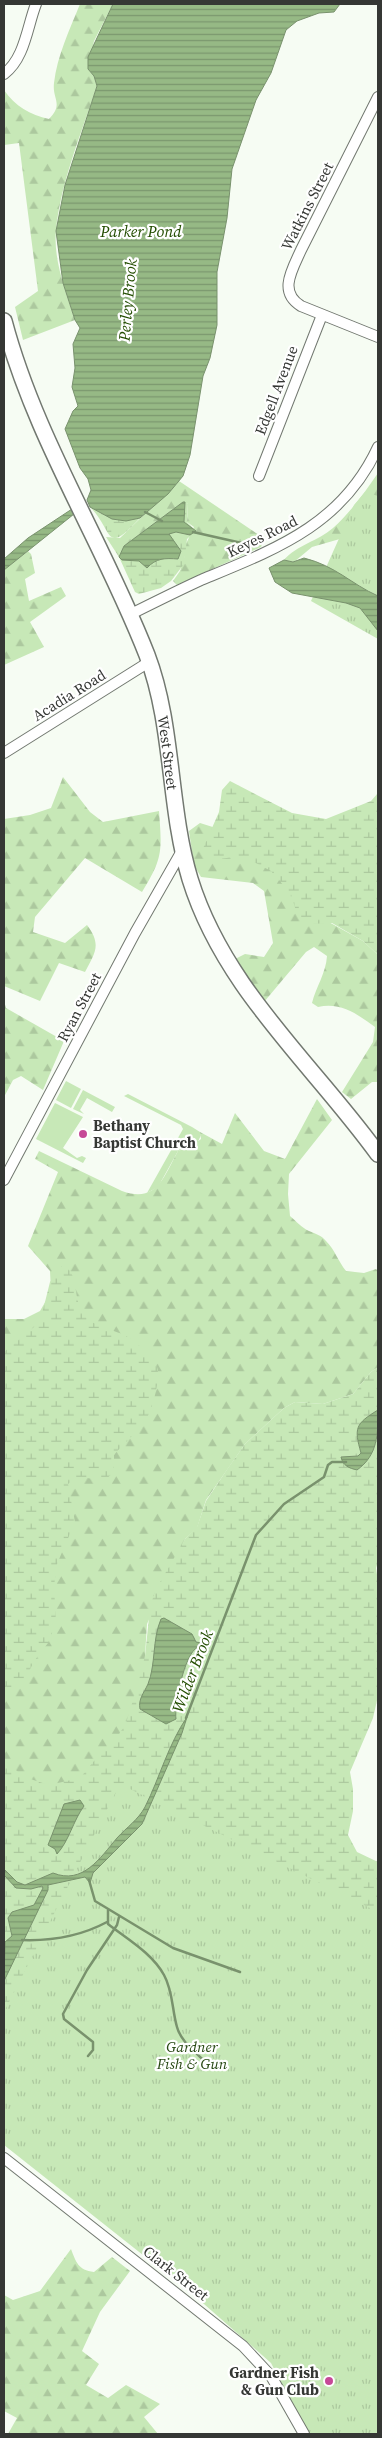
<svg xmlns="http://www.w3.org/2000/svg" width="382" height="2438" font-family="'Source Serif 4',serif">
	<defs>
		<pattern id="forest-firs" width="22" height="20" patternUnits="userSpaceOnUse" patternTransform="scale(1.25)"><rect width="22" height="20" fill="#c7e8b7"/><path d="M5 1l3.5 6h-7zM16 11l3.5 6h-7z" fill="#acc89e"/></pattern>
		<pattern id="wetland-marsh" width="20" height="14" patternUnits="userSpaceOnUse" patternTransform="scale(1.25)"><rect width="20" height="14" fill="#c7e8b7"/><path d="M1 5h8M5 5V1M11 12h8M15 12V8" fill="none" stroke="#acc89e"/></pattern>
		<pattern id="park-tufts" width="24" height="20" patternUnits="userSpaceOnUse" patternTransform="scale(1.25)"><rect width="24" height="20" fill="#c7e8b7"/><path d="M3 7l-1-3M5 7V3M7 7l1-3M15 17l-1-3M17 17v-4M19 17l1-3" fill="none" stroke="#acc89e"/></pattern>
		<pattern id="water-rules" width="6" height="5" patternUnits="userSpaceOnUse" patternTransform="scale(1.25)"><rect width="6" height="5" fill="#96b985"/><path d="M0 2.5h6" fill="none" stroke="#7b976e"/></pattern>
	</defs>
	<rect width="100%" height="100%" fill="#f6fcf3"/>
	<path fill="#c7e8b7" d="M66 1081 81 1089 71 1108 56 1100Z
		M83 1090 115 1107 112 1112 87 1098 80 1110 84 1114 73 1109Z
		M128 1094 192 1127 200 1132 201 1135 197 1144 178 1151 158 1187 147 1193 183 1129 181 1125 124 1096Z
		M55 1103 83 1117 63 1148 77 1158 82 1156 86 1158 83 1163 36 1139Z"/>
	<path fill="url(#forest-firs)" d="M80 4H113L94 41 88 69 94 76 97 86C82 132 61 181 56 230 53 260 66 292 75 320L23 340 15 307 38 291 19 143 4 145V90C15 106 30 115 49 119 64 104 52 99 54 83 57 56 70 29 80 4Z
		M378 473V528L312 547 294 562 284 560C297 545 318 541 333 528 350 513 365 492 378 473Z
		M179 481 259 535 264 539 261 547 177 585 173 581 180 571 185 555V546L194 527 187 522 188 504 183 502 124 546 119 557 106 537 120 538Z
		M28 551 31 554 35 573 25 579 29 601 61 587 66 596 30 622 44 647 4 665V570Z
		M63 777 90 812 103 822 159 811C162 851 163 858 142 892L85 858 35 917 33 932 65 943 87 925C102 945 95 953 85 972L59 963 40 1001 4 986V819L30 815 51 808Z
		M200 823 254 840 309 911 363 941 378 955V1082H372L351 1099 342 1092 373 1042 375 1027C357 1014 341 1002 318 1007L312 1003C316 987 326 973 327 956L314 947 306 952 264 1002 241 973 235 959 245 954 264 957 273 943 264 891 253 883 201 877 194 865 189 831Z
		M4 1001 6 1008 64 1041 43 1090 21 1076 13 1080 4 1097Z
		M317 1099 332 1120 289 1174 288 1194 290 1216C296 1221 302 1228 309 1231 316 1234 321 1235 326 1241 335 1250 338 1261 346 1271L364 1273 376 1269 378 1271V1367L371 1372 353 1394 323 1404 295 1402 284 1408 245 1444 206 1500 197 1528 185 1539 147 1624 144 1671 136 1716 88 1785 4 1817V1319H24L40 1311 51 1292 50 1271 28 1246 58 1172 35 1159 39 1151 122 1191C157 1204 164 1176 178 1151L192 1146 201 1139 200 1132 222 1144 235 1113 264 1151 285 1159Z
		M71 2249C76 2262 78 2270 94 2272L112 2257 130 2271 100 2312 82 2351 99 2364 86 2385 108 2398 126 2385 160 2404 144 2417 158 2434H8L17 2418 4 2411V2295L13 2300 40 2291Z"/>
	<path fill="url(#wetland-marsh)" d="M185 502 188 504 187 522 196 531 187 539 184 564 171 581 161 588 139 594 135 592 119 557 124 546Z
		M90 507C108 517 120 522 140 518 104 557 114 531 90 507Z
		M230 781 292 813 326 819 371 801 378 793V955L363 941 332 923 307 924 296 911 291 894 271 871 243 856 210 860 201 853 219 812 222 790Z
		M63 1264C82 1276 70 1305 89 1320 101 1329 118 1330 131 1339 140 1346 152 1356 157 1367 161 1377 152 1413 145 1421 136 1433 124 1443 114 1455V1472L105 1480 77 1477 68 1484 75 1522 57 1564 54 1586 56 1623 48 1643 35 1660 22 1684 15 1690 4 1691V1352L40 1322 50 1282Z
		M378 1367V1562L376 1568 378 1581V1696L373 1718 350 1772 353 1789V1811L348 1835 357 1852 378 1862V2162L4 2133V1760L24 1777 49 1785 80 1778 94 1761 113 1744 126 1723 138 1684 145 1656 150 1608 155 1591 185 1539 197 1527 206 1501 228 1468 245 1444 284 1408 295 1402 323 1404 353 1394 371 1372Z"/>
	<path fill="url(#park-tufts)" d="M365 492 378 496V639L311 601 354 505Z
		M120 1784 378 1912V2434H308L271 2363 196 2297 4 2145V2012Z"/>
	<path fill="url(#water-rules)" stroke="#79926d" d="M113 4H340L334 12 319 13 297 21 286 30 271 73 256 100 232 169 227 218 217 272V325L210 358 203 376 190 455 183 476 168 494 140 518 126 521 112 519 90 507 87 500 91 490 88 479 80 468 65 429 73 411 78 406 72 387 75 368 73 344 80 328 75 320 63 283 56 231 65 185 97 86 94 76 88 69V57Z
		M183 502H185L184 522 196 531 190 535 176 532 169 534 181 551 178 559C165 558 156 558 147 568L139 561 122 560 119 557 124 546Z
		M72 509 74 514 4 570V559L28 538Z
		M304 558C336 566 351 584 378 596V631L360 608 346 603 292 593 275 582 269 568 284 560 293 562Z
		M378 1410C378 1434 378 1455 357 1470 349 1468 343 1466 341 1457L358 1456 361 1453C354 1428 355 1424 378 1410Z
		M164 1618 192 1634 196 1642 205 1644V1648L198 1647C184 1653 174 1707 176 1719L166 1724 140 1709C138 1699 144 1693 148 1684 156 1664 152 1640 161 1619Z
		M187 1717 182 1733 142 1824 93 1873 90 1883 85 1877 48 1885V1890L4 1981 5 1942 12 1936 8 1918 12 1912 34 1905 43 1888 42 1886 31 1889 16 1888 4 1875V1869L17 1882 25 1885 53 1873C83 1885 100 1858 117 1838 127 1827 138 1820 145 1807 160 1777 168 1745 187 1717Z
		M80 1800 84 1806C73 1821 69 1841 57 1854L55 1849 48 1845 64 1804Z"/>
	<g fill="none" stroke-linecap="round" stroke-linejoin="round">
		<path stroke="#79926d" stroke-width="2.5" d="M145 512 162 521
			M193 532 255 546
			M186 1718 256 1535 284 1504 324 1477 328 1465 332 1462H346
			M89 1880 95 1901 173 1948 240 1972
			M108 1910V1924C127 1939 152 1953 164 1975 173 1991 172 2010 177 2027 181 2042 196 2052 206 2063
			M22 1940C51 1941 81 1936 107 1922
			M88 2056 93 2050V2042L64 2019 63 2014 87 1970 117 1925 119 1917"/>
		<g stroke="#727870" stroke-width="12">
			<path id="minor" d="M4 74C25 58 27 27 36 4
				M378 97 301 250C292 270 278 292 301 306L378 337
				M259 476 322 315
				M129 615C153 603 177 591 201 580 276 549 342 525 378 447
				M4 753 149 662
				M4 1180 135 933 183 849
				M4 2158 243 2346 271 2376 304 2434"/>
		</g>
		<g stroke="#727870" stroke-width="18">
			<g id="secondary">
				<path id="s1" d="M4 321C35 438 103 542 147 655 174 726 168 806 190 879 224 989 313 1064 378 1154"/>
			</g>
		</g>
		<use href="#minor" stroke="#fff" stroke-width="10"/>
		<use href="#secondary" stroke="#fff" stroke-width="15"/>
	</g>
	<g fill="#c64997" stroke="#fff" stroke-width="2">
		<circle cx="83" cy="1134" r="5"/>
		<circle cx="329" cy="2381" r="5"/>
	</g>
	<g text-anchor="middle" dominant-baseline="central" stroke-width="4.5" stroke-linejoin="round" paint-order="stroke">
		<g font-size="15" fill="#353734" stroke="#fff">
			<text transform="translate(307 206) rotate(-63)">Watkins Street</text>
			<text transform="translate(276 390) rotate(-69)">Edgell Avenue</text>
			<text transform="translate(262 536) rotate(-26)">Keyes Road</text>
			<text transform="translate(69 695) rotate(-32)">Acadia Road</text>
			<text stroke="none"><textPath href="#s1" startOffset="464">West Street</textPath></text>
			<text transform="translate(79 1007) rotate(-62)">Ryan Street</text>
			<text transform="translate(176 2273) rotate(38)">Clark Street</text>
		</g>
		<g font-size="15" font-weight="bold" fill="#353734" stroke="#fff" text-anchor="start">
			<text x="93" y="1125">Bethany<tspan x="93" dy="17">Baptist Church</tspan></text>
			<text x="319" y="2372" text-anchor="end">Gardner Fish<tspan x="319" dy="17">&amp; Gun Club</tspan></text>
		</g>
		<g font-size="15" font-style="italic" fill="#274812" stroke="#fff">
			<text x="192" y="2046">Gardner<tspan x="192" dy="17">Fish &amp; Gun</tspan></text>
		</g>
		<g font-size="16" font-style="italic" fill="#234d00" stroke="#fff">
			<text x="141" y="231">Parker Pond</text>
			<text transform="translate(127 300) rotate(-85)">Perley Brook</text>
			<text transform="translate(192 1671) rotate(-69)">Wilder Brook</text>
		</g>
	</g>
	<rect width="382" height="2438" fill="none" stroke="#353734" stroke-width="10"/>
</svg>
